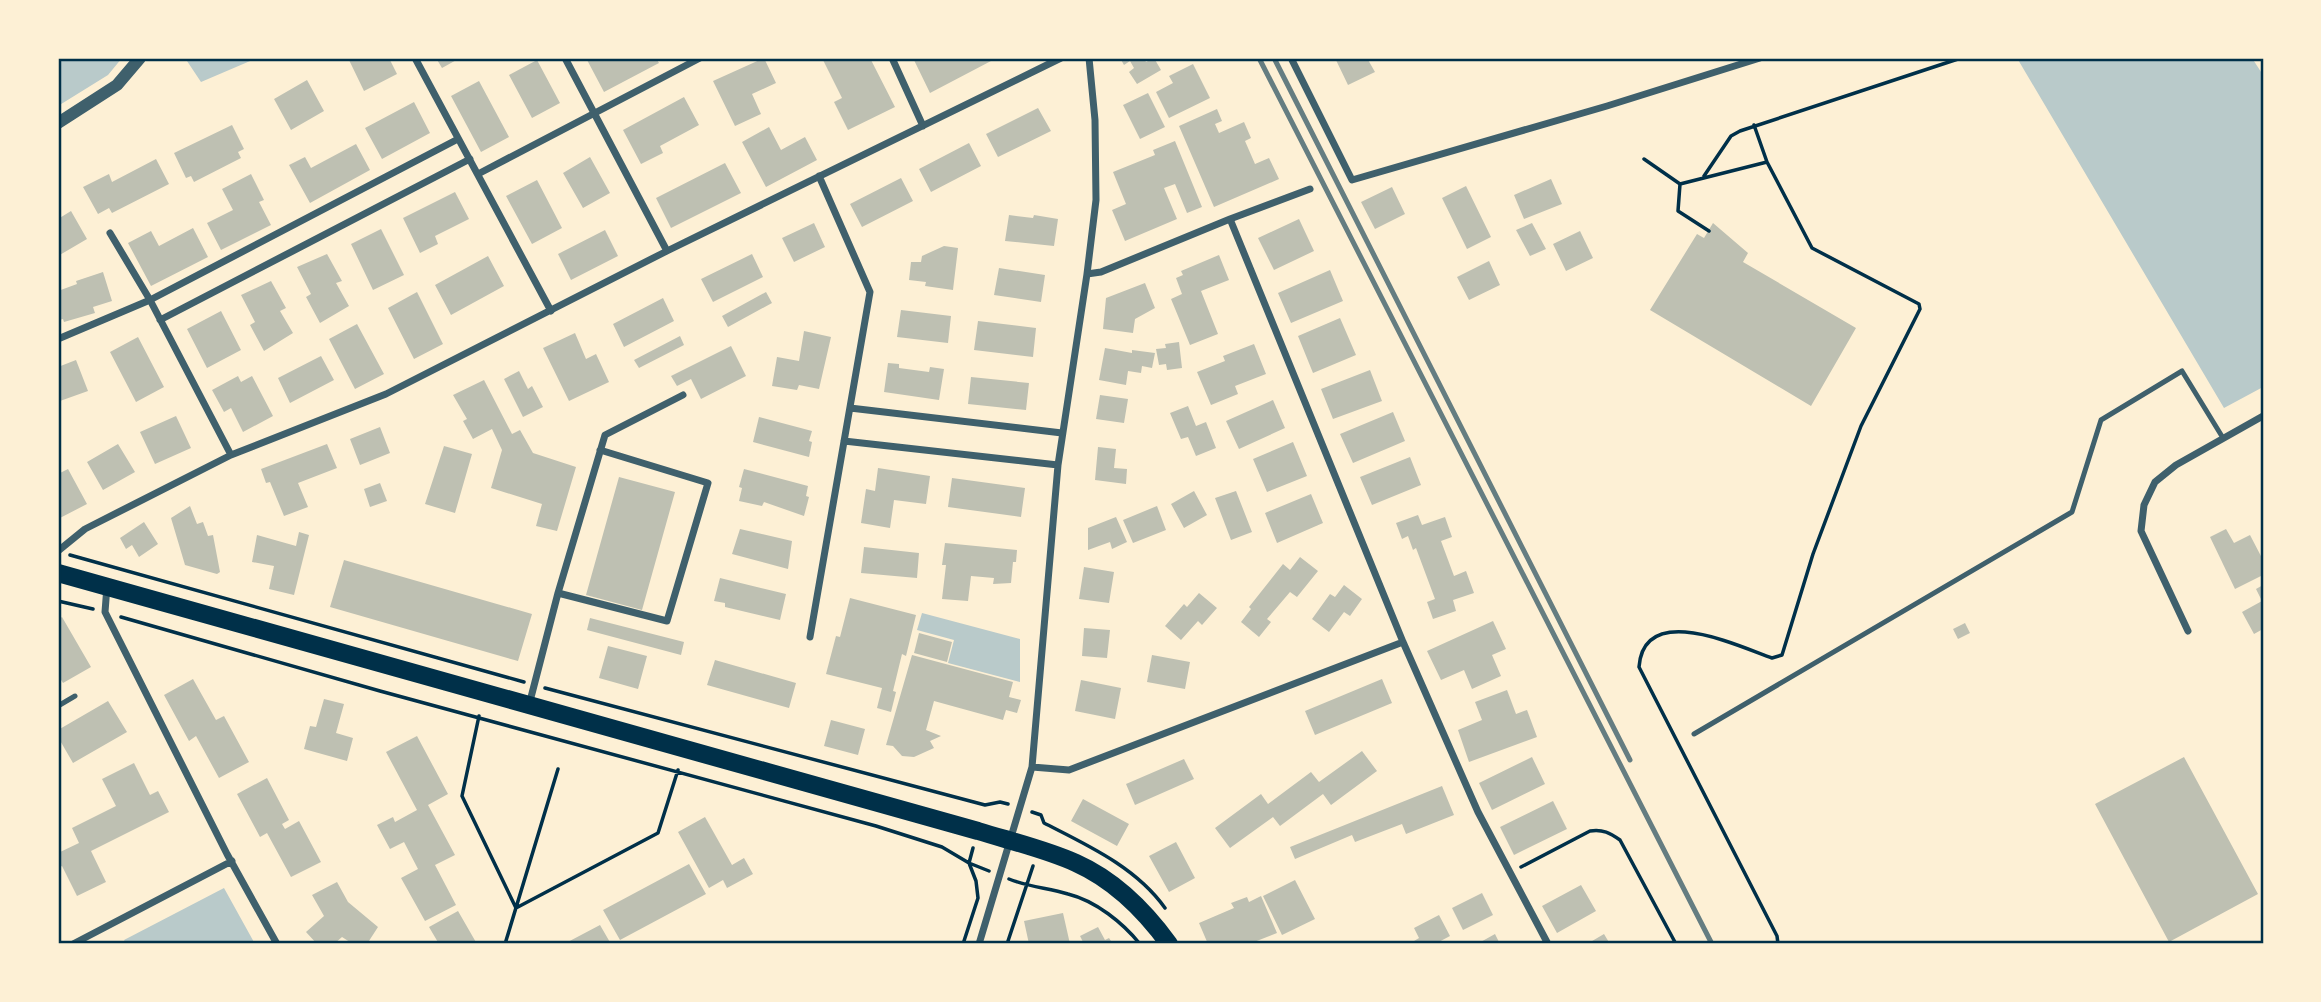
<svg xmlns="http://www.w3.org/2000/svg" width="2321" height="1002" font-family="'Exo 2',sans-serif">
	<rect width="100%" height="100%" fill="#fdf0d5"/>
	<path fill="#b9caca" d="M58 58H122L108 75 58 106Z
		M185 58H257L201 82Z
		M2017 58H2252L2263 75V387L2224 408Z
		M922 613 1020 639V682L948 663 954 640 917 630Z
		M224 888 255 944H126L124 940Z"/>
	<path fill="#bec0b2" d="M352 58H389L397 74 364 91 349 60Z
		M436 58H460L442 68Z
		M586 58H656L659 63 604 92Z
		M764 58 776 83 752 94 761 114 735 126 713 81Z
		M822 58H870L895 107 848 130 834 102 842 98Z
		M913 58H989L991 61 930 93Z
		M1120 58H1144L1146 62 1154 58 1161 70 1137 84 1129 72 1134 68 1130 61 1124 65Z
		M1335 58H1367L1375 72 1348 85Z
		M537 60 560 103 532 118 509 75Z
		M1193 64 1210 98 1169 118 1156 92 1173 83 1169 76Z
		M307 80 324 111 291 130 274 99Z
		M479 81 509 137 481 152 451 96Z
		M1148 93 1165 127 1140 139 1123 105Z
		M684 97 699 125 660 146 663 153 641 164 623 130Z
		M414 102 430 133 382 159 365 128Z
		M1038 108 1051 131 998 157 986 134Z
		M1217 109 1222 121 1215 124 1219 133 1244 122 1251 138 1245 141 1255 164 1269 158 1279 179 1214 207 1179 126Z
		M232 125 244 149 238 152 241 158 194 182 191 176 186 178 174 153Z
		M769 127 781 150 805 137 817 160 766 187 742 142Z
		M1175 141 1202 207 1187 213 1175 184 1164 188 1177 219 1125 241 1112 210 1126 204 1113 172 1155 155 1153 150Z
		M969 143 981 166 931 192 919 169Z
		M356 144 370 170 310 203 289 165 305 157 311 168Z
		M590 157 610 193 583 208 563 173Z
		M156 159 169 184 112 213 109 208 98 214 83 187 109 174 112 182Z
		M725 163 741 193 671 228 656 198Z
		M251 174 264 200 259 202 271 225 221 250 207 223 233 210 222 189Z
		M901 178 913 201 862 227 850 204Z
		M1551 179 1562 204 1524 219 1514 195Z
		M537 180 562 228 532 244 506 196Z
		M1466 186 1491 237 1467 249 1442 198Z
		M1392 187 1405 214 1375 229 1361 202Z
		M455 192 469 219 435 236 438 244 420 253 403 218Z
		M71 211 87 239 58 256V219Z
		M1009 215 1033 218 1034 215 1058 219 1054 246 1005 241Z
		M1299 219 1314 251 1274 270 1258 238Z
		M814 223 825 247 794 262 782 238Z
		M1532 223 1546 249 1530 256 1516 230Z
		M1713 223 1748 253 1743 262 1856 328 1811 406 1650 310 1697 234 1704 238Z
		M193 228 208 257 151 286 128 243 151 231 159 246Z
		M381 229 404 275 373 290 351 244Z
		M605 230 618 256 571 280 558 254Z
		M1580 231 1593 258 1566 271 1553 244Z
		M944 246 958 248 953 290 925 286 926 282 909 280 911 262H921L922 256Z
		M327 254 342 281 336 283 349 306 320 323 306 297 311 294 297 267Z
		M752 254 763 277 713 302 701 279Z
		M1219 255 1229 280 1201 291 1218 334 1190 345 1171 299 1182 294 1176 278 1183 275 1181 271Z
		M488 256 504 286 451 315 435 285Z
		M1489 261 1500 285 1469 300 1457 277Z
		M999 268 1045 275 1041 302 994 295Z
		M1330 270 1343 301 1291 323 1278 293Z
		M103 272 112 301 93 307 95 313 64 322 63 319 58 320V291L77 284 76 281Z
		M271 281 286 308 280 311 293 333 264 351 250 325 255 322 241 295Z
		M1145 283 1155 308 1135 319 1133 333 1103 329 1106 298Z
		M417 292 443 344 414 359 388 308Z
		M766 292 772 303 728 327 722 316Z
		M663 298 674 321 624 347 613 324Z
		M901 310 951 316 948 343 897 337Z
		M221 311 241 350 207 368 187 329Z
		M1340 318 1356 355 1313 373 1298 336Z
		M978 321 1036 328 1033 357 974 350Z
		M357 324 384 374 355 389 329 339Z
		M804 331 831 337 819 389 799 385 797 390 772 386 777 357 799 361Z
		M575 333 586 359 596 354 609 382 569 401 543 348Z
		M680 336 684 345 639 368 634 360Z
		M138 337 164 387 136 402 110 352Z
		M1179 342 1182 368 1167 370 1166 364 1159 365 1156 349 1166 348 1165 344Z
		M1254 344 1266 374 1235 386 1238 394 1211 405 1197 372 1225 361 1223 356Z
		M731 346 746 376 701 399 691 379 677 386 671 376Z
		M1105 348 1132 353V350L1155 353 1152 368 1142 366 1141 373 1128 371 1126 385 1099 380Z
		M321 356 334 380 290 403 278 378Z
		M76 360 88 391 60 401 58 397V367Z
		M888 363 899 364V368L929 372 930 367 944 369 939 400 884 392Z
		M1370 370 1382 401 1333 419 1321 389Z
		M519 371 528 389 532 386 543 407 523 417 504 379Z
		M238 376 241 382 252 376 273 416 243 432 231 408 224 412 212 390Z
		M971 377 1029 383 1026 410 968 404Z
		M484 380 512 434 520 430 533 453 576 467 557 531 536 526 542 504 491 488 502 450 492 429 473 439 463 421 467 419 453 395Z
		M1100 395 1128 399 1124 423 1096 419Z
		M1273 400 1285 428 1239 449 1226 421Z
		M1188 406 1196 426 1206 422 1216 448 1196 456 1188 437 1181 439 1170 413Z
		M1393 412 1405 441 1353 463 1340 434Z
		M176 416 191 448 155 464 140 432Z
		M759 417 812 431 809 441 812 442 809 457 753 442Z
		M380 427 390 453 360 465 350 439Z
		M1293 442 1307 476 1267 492 1253 459Z
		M118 444 135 472 103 490 87 462Z
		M327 444 337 468 298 483 308 507 284 516 270 482 266 483 261 469Z
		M444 446 472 454 455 513 425 504Z
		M1098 447 1116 449 1114 468 1127 469 1126 484 1095 480Z
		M1410 457 1421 485 1372 505 1360 477Z
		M878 468 930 476 926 504 894 500 890 528 861 523 866 489 875 491Z
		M68 469 87 504 58 519V474Z
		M744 469 808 486 806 496 809 497 804 516 764 502 762 506 739 501 742 488 739 487Z
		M619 477 675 492 642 610 586 595Z
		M952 478 1025 488 1021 517 948 507Z
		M380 483 387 501 370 507 364 489Z
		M1194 491 1207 515 1184 528 1171 504Z
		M1236 491 1252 532 1231 540 1215 498Z
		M1311 494 1323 523 1277 543 1265 513Z
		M190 506 197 524 203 522 208 536 213 535 220 572 217 574 185 565 171 518Z
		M1157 506 1166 530 1133 543 1123 520Z
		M1418 515 1422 525 1445 517 1452 537 1441 541 1454 576 1466 571 1474 593 1453 600 1456 611 1433 619 1427 602 1435 599 1416 548 1413 550 1408 536 1402 539 1396 523Z
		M1116 517 1127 542 1112 549 1110 542 1088 550V528Z
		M144 522 158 544 139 557 132 545 126 549 120 538Z
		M740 529 792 541 788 569 732 554Z
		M2226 529 2234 543 2250 535 2263 560V575L2235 589 2210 537Z
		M299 532 309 535 294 595 269 589 274 566 252 562 257 535 296 546Z
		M945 543 1017 550 1016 562H1013L1011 583 993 584 994 578 971 576 968 601 942 599 946 565H942Z
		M864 547 919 553 917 578 861 573Z
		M1300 557 1318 571 1297 597 1290 592 1267 619 1271 622 1259 637 1241 622 1251 609 1249 607 1283 564 1290 570Z
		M344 560 532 614 518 661 330 607Z
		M1084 567 1114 572 1109 603 1079 599Z
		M720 578 786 594 780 620 725 607V603L714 601Z
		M1344 585 1362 599 1350 616 1344 612 1329 632 1312 619 1330 594 1335 597Z
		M2263 585V629L2254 634 2242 612 2262 601 2256 589Z
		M1199 593 1217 608 1202 625 1198 621 1181 640 1165 626 1184 604 1187 607Z
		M850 598 916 615 906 656 902 654 893 691 896 692 891 712 877 708 882 688 826 674 836 636 840 637Z
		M62 617 91 667 63 683 58 675V620Z
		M590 618 684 642 681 655 587 630Z
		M1493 621 1506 649 1492 655 1501 676 1472 689 1464 670 1441 680 1427 651Z
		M1965 623 1970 633 1958 639 1953 629Z
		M1084 628 1110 630 1107 658 1082 656Z
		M919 633 952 642 947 662 914 653Z
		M608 646 647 656 638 689 599 678Z
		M912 655 1013 682 1009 697 1021 700 1017 713 1006 710 1003 720 934 701 926 730 941 736 930 741 934 748 914 757 902 756 893 746 886 745Z
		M1152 655 1190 662 1185 689 1147 682Z
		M715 660 796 683 789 708 707 685Z
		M193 679 216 720 224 716 249 762 219 778 196 736 189 741 164 695Z
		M1382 679 1392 703 1315 735 1305 711Z
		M1081 680 1121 688 1115 719 1075 711Z
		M1507 690 1516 714 1527 710 1537 737 1469 762 1458 730 1482 720 1475 702Z
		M324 699 344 704 336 733 353 738 347 761 304 749 310 726 316 727Z
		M108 701 127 732 73 763 58 737V730Z
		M831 720 865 729 858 755 824 746Z
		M417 736 448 794 428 805 455 855 435 865 456 905 425 921 401 878 418 869 404 842 390 849 377 825 393 817 395 822 417 810 386 752Z
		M1362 751 1377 771 1331 805 1323 794 1280 826 1273 817 1230 848 1215 828 1261 794 1268 804 1311 772 1319 782Z
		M1532 757 1545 784 1492 810 1479 783Z
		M2184 757 2258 894 2169 942 2095 804Z
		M1184 759 1194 779 1135 805 1126 784Z
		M134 763 150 795 158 791 169 812 91 851 106 882 77 896 62 866 58 868V853L79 843 72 828 116 806 102 779Z
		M267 778 289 820 282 824 285 829 299 821 321 862 291 877 267 833 260 837 237 794Z
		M1442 786 1454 815 1406 834 1402 824 1355 842 1352 835 1295 859 1290 847Z
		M1083 799 1129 824 1117 846 1071 821Z
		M1553 801 1567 829 1514 855 1500 827Z
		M705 817 732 865 744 858 753 874 727 888 723 880 709 888 678 832Z
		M1176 842 1195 878 1169 892 1149 856Z
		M689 864 706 894 620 940 603 910Z
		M1295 880 1315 919 1282 935 1263 896Z
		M337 882 348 902 378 927 367 944H353L342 937 334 944H317L306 932 324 916 312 895Z
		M1581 885 1596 911 1557 933 1542 906Z
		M1482 893 1493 915 1463 930 1452 908Z
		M1261 896 1277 933 1249 944H1208L1199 923 1234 908 1231 903 1247 897 1249 902Z
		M458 911 477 944H439L429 927Z
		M1063 913 1070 944H1029L1024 921Z
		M1439 915 1450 936 1435 944H1416L1414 941 1419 938 1414 928Z
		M600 925 611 944H564Z
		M1098 927 1105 940 1109 938 1113 944H1084L1080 936Z
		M1495 934 1500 944H1477Z
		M1604 934 1610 944H1587Z"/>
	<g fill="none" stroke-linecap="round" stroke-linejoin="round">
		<path stroke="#003049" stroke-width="3.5" d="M1644 159 1680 184 1767 162 1754 125
			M1767 162 1812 248 1919 304 1920 309 1861 426 1813 554 1782 655 1772 658C1738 646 1644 601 1639 667L1777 936 1778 944
			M1704 176 1731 136 1740 131 1961 58
			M1680 184 1678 211 1709 231
			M70 555 524 682
			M58 601 93 609
			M121 617 380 691 876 826 942 847 969 863 989 871
			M545 688 985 805 1000 802 1008 804
			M479 716 462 796 516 908
			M1032 812 1041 815 1044 823C1087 845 1136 867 1165 908
			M1521 867 1590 831C1603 829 1610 833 1620 840L1676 944
			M1009 879C1029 887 1048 888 1068 894 1096 901 1123 923 1140 944
			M516 908 658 833 678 770
			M505 944 558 769
			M963 944 978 898 976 881 969 863 973 848
			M1007 944 1033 866"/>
		<path stroke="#3f606c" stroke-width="5" d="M58 706 75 696
			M1694 734 2072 512 2101 420 2182 371 2223 438"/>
		<path stroke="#3f606c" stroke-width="7" d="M415 58 551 311
			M565 58 667 251
			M892 58 923 126
			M1291 58 1352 180 1607 106 1760 58
			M478 174 700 58
			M1230 219 1403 642 1478 812 1548 944
			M110 233 150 300 231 455
			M1087 274 1101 272 1230 219 1310 189
			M160 320 470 159
			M58 339 150 300 458 139
			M850 408 1062 433
			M844 441 1058 465
			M58 551 85 529 231 455 386 394 667 251 1061 58
			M107 586 105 612 227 854 277 944
			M558 593 667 621 708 483 600 450
			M2188 631 2141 531 2144 505 2155 482 2176 465 2263 416
			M810 637 870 292 819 176
			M529 705 558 593 605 435 683 395
			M1032 767 1069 770 1403 642
			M73 944 232 861
			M979 944 1032 767 1058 465 1087 274 1096 200 1095 120 1089 58"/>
		<path stroke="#3f606c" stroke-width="12" d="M58 123 117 85 140 58"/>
		<path stroke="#003049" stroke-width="18" d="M58 573 978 831C1010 841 1045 849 1076 863 1114 880 1145 911 1169 944"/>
		<path stroke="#657d81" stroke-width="5" d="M1259 58 1712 944
			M1274 58 1630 760"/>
	</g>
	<rect width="2321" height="1002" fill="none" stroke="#fdf0d5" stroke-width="119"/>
	<rect x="60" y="60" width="2202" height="882" fill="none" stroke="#003049" stroke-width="2.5"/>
</svg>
